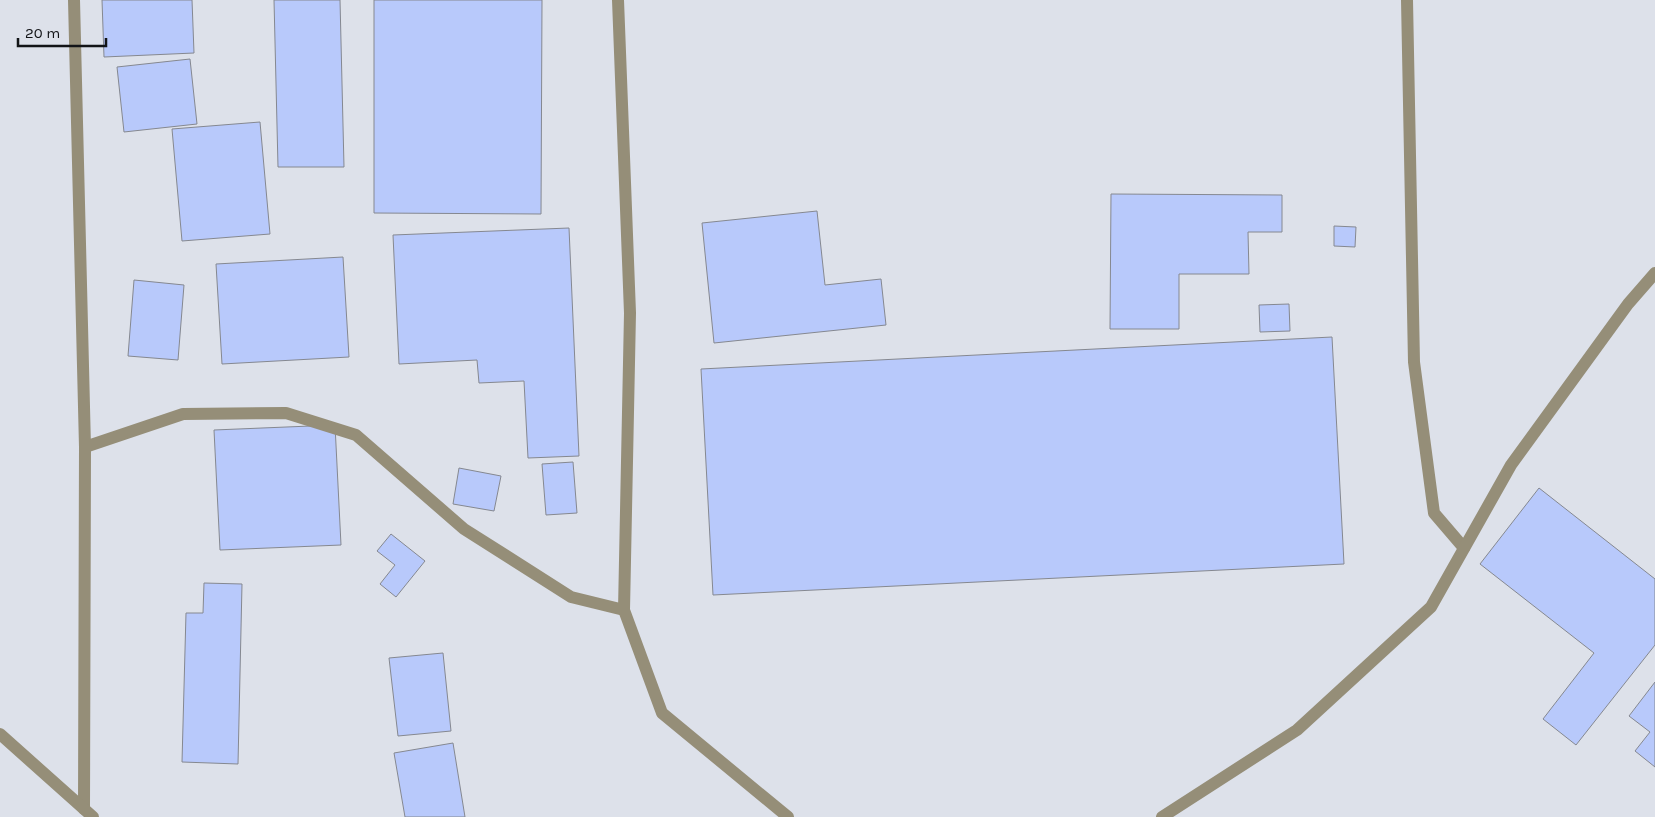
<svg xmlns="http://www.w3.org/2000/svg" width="1655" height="817" font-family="Karla,sans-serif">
	<rect width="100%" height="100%" fill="#dde1ea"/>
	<path fill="#b8c9fb" stroke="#858890" d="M102 0H192L194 53 104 57Z
		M274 0H340L344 167H278Z
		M374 0H542L541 214 374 213Z
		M190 59 197 124 124 132 117 67Z
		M260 122 270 234 182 241 172 129Z
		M1111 194 1282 195V232H1248L1249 274H1179V329H1110Z
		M817 211 825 285 881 279 886 325 714 343 702 223Z
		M1334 226 1356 227 1355 247 1334 246Z
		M569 228 579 456 528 458 524 381 479 383 477 360 399 364 393 235Z
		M343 257 349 357 222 364 216 264Z
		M134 280 184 285 178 360 128 356Z
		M1289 304 1290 331 1260 332 1259 305Z
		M1332 337 1344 564 713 595 701 369Z
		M335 425 341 545 220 550 214 430Z
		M573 462 577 513 546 515 542 464Z
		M459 468 501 476 494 511 453 504Z
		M1539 488 1655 579V645L1576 745 1543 719 1594 653 1480 564Z
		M391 534 425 561 396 597 380 584 395 565 377 551Z
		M204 583 242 584 238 764 182 762 186 613H203Z
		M443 653 451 731 398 736 389 658Z
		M1655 682V767L1635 751 1650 732 1629 716Z
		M453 743 465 817H405L394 753Z"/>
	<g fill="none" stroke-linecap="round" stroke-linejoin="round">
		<path stroke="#958e78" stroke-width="12" d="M74 0 85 447 84 809
			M618 0 630 313 624 610 662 713 788 817
			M1407 0 1414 362 1434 513 1464 548
			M85 447 183 414 286 413 356 435 464 529 571 597 624 610"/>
		<path stroke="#958e78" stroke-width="12" d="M0 734 93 817
			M1162 817 1297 730 1431 607 1511 465 1628 304 1655 273"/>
	</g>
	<path d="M18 38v8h88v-8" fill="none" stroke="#121417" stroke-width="2.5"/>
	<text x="25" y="38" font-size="15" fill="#121417" stroke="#dde1ea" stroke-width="4" paint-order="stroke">20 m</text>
</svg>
